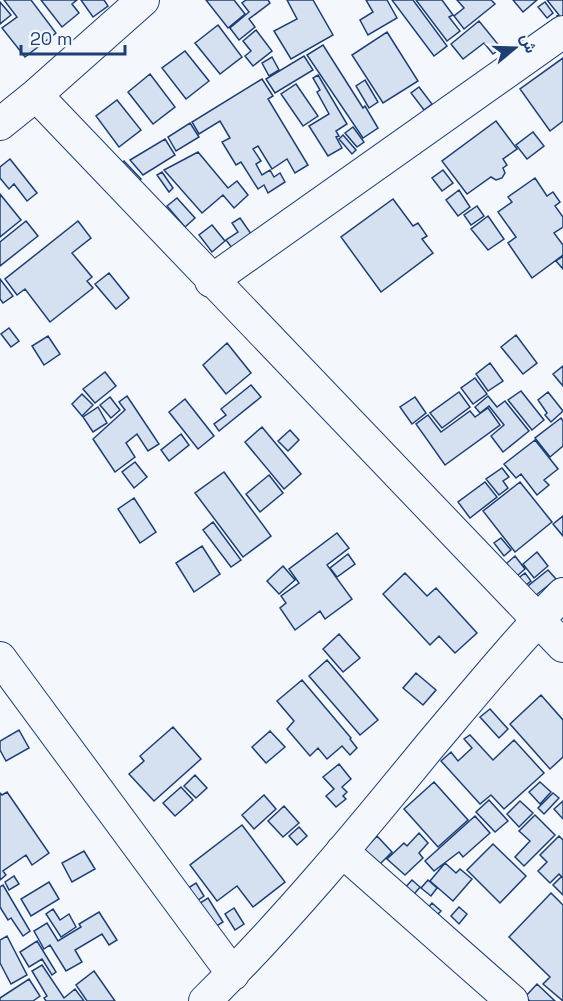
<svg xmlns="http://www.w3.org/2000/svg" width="563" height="1001" font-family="'Space Grotesk',Vazirmatn,sans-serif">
	<rect width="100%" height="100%" fill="#f4f7fb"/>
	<path fill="#d5e0f0" stroke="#1d3f73" stroke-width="1.5" d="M4 0H31L56 33 25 57 2 28 17 17Z
		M41 0H77L72 4 79 13 62 27Z
		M81 0H104L108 6 93 17Z
		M206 0H234L245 14 228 28Z
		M246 0H268L270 3 249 19 255 27 239 40 230 28 249 12 242 3Z
		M287 0H313L333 35 291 59 274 31 297 19Z
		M366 0H387L397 18 368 35 360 20 373 12Z
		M392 0H413L447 46 434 56Z
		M416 0H442L453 15 449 17 460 31 447 41Z
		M457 0H491L495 4 464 29 454 16 464 8Z
		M513 0H537L523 12Z
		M547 0H563V24L557 16 559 15Z
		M0 2 11 15 0 24Z
		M545 2 553 13 547 18 538 7Z
		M479 21 501 48 493 54 484 43 463 59 451 44Z
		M218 25 242 57 220 74 195 43Z
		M256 30 272 51 253 66 245 56 251 51 243 41Z
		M387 32 418 81 383 103 352 55Z
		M323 45 363 108 365 106 378 128 363 138 307 55Z
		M185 51 209 81 186 99 162 68Z
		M304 56 313 70 275 93 266 79Z
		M272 57 279 70 269 76 262 63Z
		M563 58V121L550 131 520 89Z
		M150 74 175 107 153 124 128 92Z
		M318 75 347 124 336 131 339 136 336 137 342 148 328 156 309 126 329 114 317 92 320 90 313 78Z
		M262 79 273 96 268 99 308 165 295 173 287 159 272 169 258 146 253 149 261 161 256 164 262 175 270 170 274 177 280 173 285 182 268 193 264 185 258 189 241 162 236 165 222 142 230 138 220 121 199 134 192 122Z
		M365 80 378 102 369 108 356 86Z
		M296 84 318 116 303 126 281 94Z
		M419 87 432 104 424 110 411 93Z
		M117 100 141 130 119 147 96 116Z
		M496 121 517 149 503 159 507 165 503 168 505 173 502 178 496 180 491 177 467 194 442 161Z
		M190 123 199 137 176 151 168 137Z
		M353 127 364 142 357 147 345 133Z
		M533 132 544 146 527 159 516 145Z
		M343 135 356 150 352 154 339 139Z
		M165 139 175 155 143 175 130 160Z
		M198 152 228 188 237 181 248 195 234 208 223 195 202 213 164 170Z
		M10 159 37 193 27 201 14 184 9 189 0 178V167Z
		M124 161 141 179 132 188 115 170Z
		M443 170 453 183 442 191 432 178Z
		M162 172 173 188 169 192 157 175Z
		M535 178 547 196 553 192 560 202 555 206 563 217V227L554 233 563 245V255L532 278 508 243 516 237 498 212 512 202 508 197Z
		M459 190 470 207 458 216 446 200Z
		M0 194 21 220 0 237Z
		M177 198 195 218 185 227 167 206Z
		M393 199 413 226 418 223 427 236 422 239 433 253 381 292 341 237Z
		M477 206 484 216 471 225 464 215Z
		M488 216 504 239 488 250 471 229Z
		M240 218 254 238 235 252 226 240 238 232 232 223Z
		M26 221 38 236 0 266V242Z
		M78 221 91 238 72 253 92 277 87 281 93 288 50 322 25 289 17 295 5 279Z
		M212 225 225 241 212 252 199 235Z
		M563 256V269L556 261Z
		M109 273 129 298 116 309 95 284Z
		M0 279 13 296 3 303 0 299Z
		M9 328 19 341 11 347 1 334Z
		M516 335 537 363 523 374 501 347Z
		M48 336 60 354 44 365 32 346Z
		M227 343 251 373 226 394 203 365Z
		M490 363 503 381 488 391 476 374Z
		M563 366V386L553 374Z
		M105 372 116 386 95 403 83 389Z
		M475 378 487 394 473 404 461 388Z
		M251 385 261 397 219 431 214 424 226 415 221 409Z
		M521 391 544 420 532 430 508 400Z
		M459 392 470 407 442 428 430 413Z
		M548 392 563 411 551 422 545 415 547 413 538 400Z
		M82 394 93 405 82 416 72 404Z
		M127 396 159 444 148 451 137 434 126 443 135 457 115 472 93 439 125 410 119 402Z
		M488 396 497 407 505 401 529 431 503 452 491 436 504 425 489 406 480 413 475 407Z
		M110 397 120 410 111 418 100 405Z
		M415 397 426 413 412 424 400 407Z
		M185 399 214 436 198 449 169 412Z
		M98 407 107 423 93 432 83 417Z
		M488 408 500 425 445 465 416 424 428 415 441 432 470 411 475 417Z
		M561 418 563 421V446L550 457 535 438Z
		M262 427 301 474 284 489 245 442Z
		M290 430 299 440 288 451 278 441Z
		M181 434 189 445 169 461 161 450Z
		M535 440 558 469 544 480 549 485 537 495 521 474 516 478 504 464Z
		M135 462 147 477 134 488 122 472Z
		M502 468 509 477 503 481 508 488 499 495 486 479Z
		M224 472 271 536 243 557 195 493Z
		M269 475 283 493 260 512 246 494Z
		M485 482 497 497 470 518 458 502Z
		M520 482 552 522 515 552 483 511Z
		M134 498 156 532 140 543 118 509Z
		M563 516V536L553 524Z
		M213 522 241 560 231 567 203 530Z
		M337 533 349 548 327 565 352 599 325 619 320 611 295 630 280 608 286 603 281 596 299 583 289 569Z
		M501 538 511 550 504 556 494 543Z
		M202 546 220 574 194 592 176 563Z
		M537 552 548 566 534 578 523 564Z
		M348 554 355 564 337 577 330 568Z
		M515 556 525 569 509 583 499 570Z
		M283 566 295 580 279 594 267 581Z
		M548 570 556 579 530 600 523 590Z
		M405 573 427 596 436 588 477 633 455 653 439 636 430 645 383 594Z
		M525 573 531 581 522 588 516 580Z
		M339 634 360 658 343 672 323 649Z
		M327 660 378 720 360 735 309 676Z
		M416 673 436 690 423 705 403 688Z
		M302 680 351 738 350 739 357 748 350 755 342 746 327 759 318 748 310 756 287 729 294 721 277 701Z
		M541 695 563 720V757L550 769 510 724Z
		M490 709 508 729 499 738 480 717Z
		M173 727 201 759 154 801 129 774 144 761 140 756Z
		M19 730 29 748 6 761 0 750V741Z
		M270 731 285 747 266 763 252 747Z
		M470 735 493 760 514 740 544 773 504 809 491 795 480 804 441 761 451 752 458 761 472 748 464 739Z
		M339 764 351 779 342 787 347 792 343 796 346 799 336 807 326 796 334 789 323 777Z
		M195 775 207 788 196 798 184 786Z
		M434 782 468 820 438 847 404 809Z
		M540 782 551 792 540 804 529 792Z
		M181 787 193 800 175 816 163 803Z
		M7 792 49 853 32 865 26 855 3 871 6 875 0 880V793L2 795Z
		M553 793 559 798 544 814 538 808Z
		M264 795 276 809 254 829 242 815Z
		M489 800 508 821 495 832 476 812Z
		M520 801 533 813 519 827 507 814Z
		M563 801V819L554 809Z
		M284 806 299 823 283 837 268 821Z
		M535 815 555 835 524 866 515 857 530 841 519 831Z
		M475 816 490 833 463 857 459 852 434 871 425 861Z
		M242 825 285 882 253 907 237 886 217 901 190 865Z
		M299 827 307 836 297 845 289 836Z
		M419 833 428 843 419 853 423 858 405 875 387 859 404 843 407 846Z
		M377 836 392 852 376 868 361 853Z
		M559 836 563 840V878L559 874 550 883 538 871 547 862 540 855Z
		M493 844 526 876 500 903 467 870Z
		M84 851 95 869 72 882 62 863Z
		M445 863 456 873 460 869 472 879 453 901 430 881Z
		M14 876 19 884 9 890 5 882Z
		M561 877 563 878V895L553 885Z
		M412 880 420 887 411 898 403 890Z
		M428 880 437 888 431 896 421 888Z
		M49 882 59 899 31 916 21 899Z
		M196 883 204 896 191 905 182 892Z
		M3 885 30 931 23 936 11 918 8 920 0 907V887Z
		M551 893 563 905V1001L543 984 550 977 509 937Z
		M208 898 223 922 207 932 192 908Z
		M432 903 441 911 435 917 427 909Z
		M459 907 467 914 459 924 451 916Z
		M234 908 244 924 235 930 225 914Z
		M53 909 60 920 69 914 76 927 61 937 46 914Z
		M99 912 117 940 109 945 102 934 75 950 82 962 66 971 50 945 44 949 34 931 47 923 58 941 81 927 79 924Z
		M7 936 27 975 11 984 0 963V940Z
		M37 941 56 972 52 975 42 959 29 967 20 952Z
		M42 965 64 998 75 989 84 1001H46L44 998 47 996 32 971Z
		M94 971 115 1001H87L76 985Z
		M29 979 40 996 33 1001H0V998Z
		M537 984 555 1001H530L525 997Z"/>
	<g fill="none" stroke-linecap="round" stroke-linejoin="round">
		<g stroke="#1d3f73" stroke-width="34">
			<path id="minor" d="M36 95 563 646
				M0 124 36 95 143 0
				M211 281 563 32
				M0 658 233 974
				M342 851 512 1001
				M205 1001C285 922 357 835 428 748 472 696 515 643 563 594"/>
		</g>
		<use href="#minor" stroke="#f4f7fb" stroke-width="32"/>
	</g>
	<g transform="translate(515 48) rotate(71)" stroke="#f4f7fb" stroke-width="4.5" paint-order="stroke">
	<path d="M0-4.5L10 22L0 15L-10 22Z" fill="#1d3f73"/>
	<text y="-9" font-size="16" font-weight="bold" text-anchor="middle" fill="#1d3f73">ش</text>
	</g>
	<path d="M21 45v9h104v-9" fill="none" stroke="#1d3f73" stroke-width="3"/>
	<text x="30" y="45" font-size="18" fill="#1d3f73" stroke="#f4f7fb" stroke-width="4.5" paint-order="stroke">20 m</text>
</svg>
